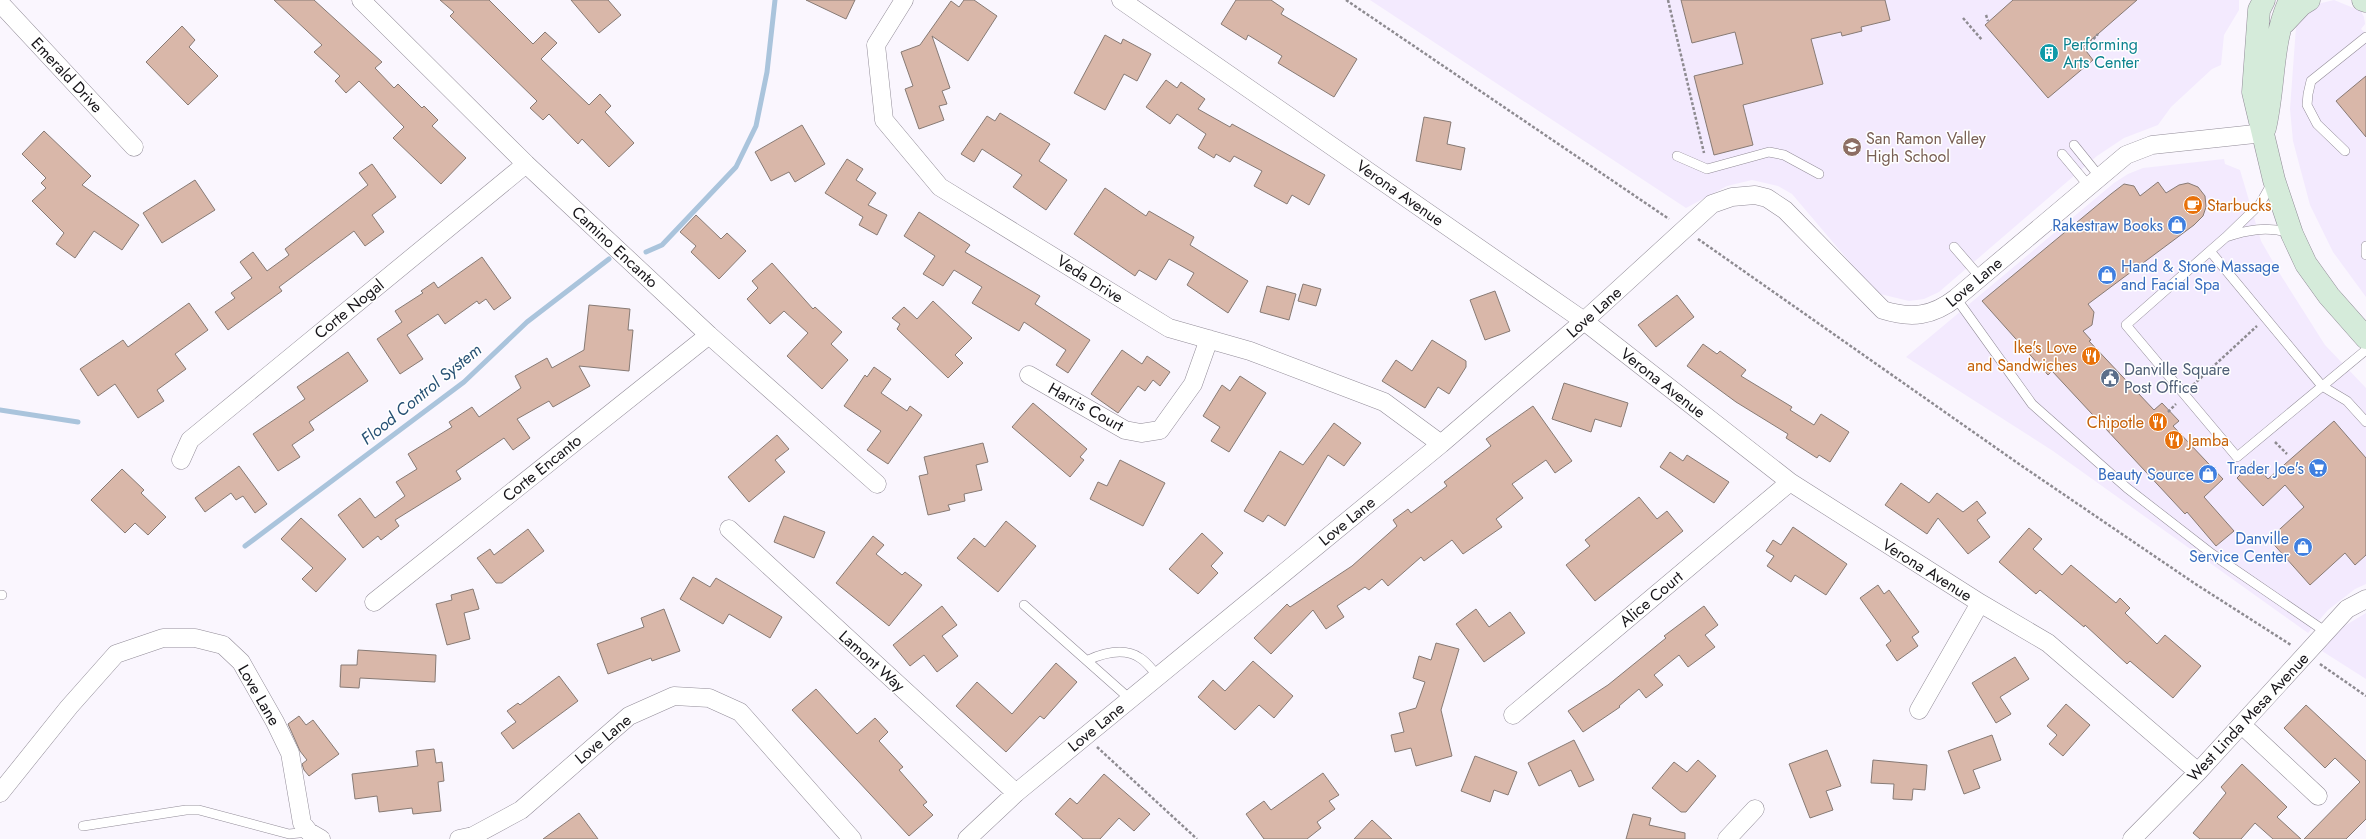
<svg xmlns="http://www.w3.org/2000/svg" width="2366" height="839" font-family="Jost,sans-serif">
	<rect width="100%" height="100%" fill="#faf6fe"/>
	<path fill="#f3eafe" d="M1370 0H2239V10L2224 35 2221 65 2212 69 2171 107 2158 125 2124 138 2097 156 1939 292 1924 299 1909 301 1876 293 1792 194 1778 186 1752 180 1727 186 1686 208Z
		M2334 0 2361 11 2364 17 2365 24 2361 29 2366 34V297L2333 252 2310 205 2293 141 2290 109 2296 27 2301 14 2309 6Z
		M2224 159 2225 164 2240 170 2261 241 2280 274 2325 345 2366 388V584L2355 589 2328 610 2308 633 2053 451 1906 357 2114 183 2128 174 2143 168Z
		M2366 613V679L2322 651 2341 628Z"/>
	<g fill="none" stroke-linecap="round" stroke-linejoin="round">
		<path stroke="#aac4dc" stroke-width="5" d="M646 252 662 245 736 167 756 126 767 72 775 0
			M0 410 78 422
			M245 546 464 382 527 322 609 259"/>
	</g>
	<path fill="#d9b7a9" stroke="#877a74" d="M274 0H314L382 62 375 68 394 88 398 84 422 108 424 106 438 120 432 126 466 158 441 184 393 138 404 127 359 81 346 93 335 81 340 76 314 52 322 45Z
		M440 0H489L533 44 545 32 557 43 541 59 589 105 600 94 611 106 605 112 634 143 609 167 582 139 578 144 549 114 543 120 530 108 537 101 450 16 454 12Z
		M571 0H608L621 15 599 33Z
		M806 0H855L846 19Z
		M964 0H974L997 16 968 61 932 36 950 88 942 91 947 104 939 106 944 120 919 129 905 89 913 86 901 52 920 45 951 1 959 7Z
		M1236 0H1271L1284 9 1281 14 1357 59 1334 97 1278 63 1282 56 1248 35 1246 40 1221 24Z
		M1681 0H1885L1890 20 1861 27 1862 31 1842 36 1841 32 1811 39 1823 84 1743 105 1753 145 1714 155 1694 76 1743 64 1735 32 1692 43Z
		M2013 0H2137L2083 47 2093 60 2048 98 1985 25Z
		M182 26 195 40 189 47 218 76 188 105 146 62Z
		M1105 35 1121 44 1123 39 1151 54 1137 81 1124 74 1105 110 1074 93Z
		M2366 76V137L2336 101Z
		M1166 80 1177 88 1181 82 1205 99 1198 109 1230 127 1232 124 1325 175 1309 205 1292 195 1287 204 1254 186 1262 171 1234 156 1230 162 1216 154 1214 158 1198 148 1206 134 1177 114 1170 124 1146 107Z
		M1000 113 1050 144 1039 161 1067 180 1046 210 1013 187 1022 175 982 149 974 162 961 154 987 116 995 121Z
		M1424 117 1451 122 1447 144 1465 148 1461 170 1416 161Z
		M802 125 825 164 795 182 789 172 771 181 755 152Z
		M44 131 91 176 82 185 139 225 122 250 94 231 75 258 56 244 64 233 32 201 46 188 41 183 46 178 22 154Z
		M847 159 863 169 856 180 876 193 868 205 887 215 877 235 859 225 863 217 825 193Z
		M372 164 396 197 372 215 384 232 365 246 354 231 279 287 282 291 228 330 215 312 235 298 231 293 252 278 240 262 253 252 267 271 289 255 285 249 368 185 359 173Z
		M195 180 215 210 162 243 143 213Z
		M2158 182 2166 193 2179 185 2188 183 2198 187 2205 196 2206 207 2203 216 2194 225 2088 304 2094 312 2092 325 2083 331 2091 340 2089 341 2154 410 2162 403 2179 421 2173 426 2223 479 2204 497 2234 531 2216 546 2187 512 2185 514 2052 371 2048 375 1982 301 2111 194 2124 184 2134 186 2140 196Z
		M1105 188 1146 216 1149 211 1194 237 1190 245 1248 281 1228 313 1187 285 1194 273 1169 259 1156 280 1139 270 1135 276 1074 234Z
		M919 212 970 245 965 252 1040 296 1035 304 1090 340 1068 373 1056 365 1066 350 1024 322 1019 331 972 303 982 287 954 270 943 286 923 274 935 256 904 236Z
		M696 215 721 239 727 233 746 251 719 279 691 252 696 246 680 232Z
		M482 257 511 298 494 310 486 299 479 304 477 301 445 324 438 314 407 335 423 359 400 374 377 339 402 322 395 311 423 293 421 291 434 282 438 288Z
		M772 263 813 309 815 307 842 332 831 344 848 360 822 389 787 356 808 333 784 311 770 324 747 299 758 288 752 281Z
		M1303 284 1321 289 1316 306 1298 301Z
		M1267 286 1296 294 1289 320 1260 312Z
		M1495 291 1510 331 1485 340 1470 300Z
		M1677 295 1694 317 1656 347 1638 325Z
		M933 301 972 338 955 355 963 363 948 378 897 329 900 324 892 318 904 307 917 319Z
		M189 303 208 330 175 354 186 369 157 390 164 401 138 418 115 384 98 396 80 369 123 340 128 347Z
		M589 305 630 309 628 330H633L629 371 579 366 590 386 553 407 549 401 517 419 530 438 513 450 504 438 456 471 461 479 395 520 399 526 381 540 378 536 363 548 338 515 360 498 375 518 405 496 396 482 417 469 408 454 452 427 449 422 472 407 479 417 521 388 515 376 547 358 552 368 584 350Z
		M1432 340 1466 361V367L1449 394 1438 387 1425 408 1382 381 1396 360 1412 371Z
		M1703 344 1717 354 1720 351 1746 370 1741 376 1792 407 1790 410 1814 425 1821 414 1849 432 1830 462 1819 455 1817 458 1786 438 1788 434 1736 402 1687 366Z
		M1122 350 1142 364 1147 356 1170 372 1160 386 1153 380 1145 391 1138 386 1118 413 1091 394Z
		M348 352 368 381 309 422 314 430 292 445 300 457 278 471 253 434 305 399 297 387Z
		M874 367 891 379 881 393 907 411 910 406 922 415 888 464 867 450 881 431 844 406 865 375 867 377Z
		M1240 376 1266 393 1229 452 1211 441 1220 427 1203 416 1222 385 1230 391Z
		M1564 383 1628 403 1621 427 1595 419 1591 432 1552 419Z
		M1033 403 1087 449 1080 457 1084 460 1070 477 1012 427Z
		M1533 406 1572 461 1555 473 1546 460 1512 484 1523 498 1496 519 1502 527 1463 554 1452 540 1424 561 1421 557 1388 586 1382 579 1369 590 1365 587 1337 606 1344 617 1326 629 1313 610 1271 654 1254 638 1287 604 1290 607 1352 566 1397 526 1393 520 1408 509 1411 513 1447 486 1444 482 1491 446 1486 439Z
		M2334 421 2366 458V555L2355 565 2345 553 2310 585 2269 539 2304 507 2285 485 2263 506 2237 478 2253 462 2268 479Z
		M1334 423 1361 443 1344 466 1328 455 1285 526 1268 515 1263 522 1244 511 1280 451 1303 465Z
		M777 435 789 449 775 460 785 472 749 502 728 477Z
		M983 443 988 462 976 465 982 490 964 494 965 501 948 505 950 510 928 515 919 476 928 474 924 457Z
		M1670 452 1683 461 1687 455 1729 482 1714 503 1660 467Z
		M1120 460 1165 483 1143 526 1090 499 1098 482 1107 486Z
		M239 466 267 504 255 513 243 496 236 500 231 493 205 512 195 498Z
		M122 469 144 490 141 493 166 517 148 535 135 523 125 533 91 500Z
		M1901 483 1929 503 1937 493 1963 512 1977 501 1986 513 1977 520 1990 537 1968 554 1938 518 1927 534 1885 505Z
		M1639 497 1657 519 1667 511 1683 531 1595 601 1566 565 1590 546 1585 540Z
		M784 516 825 532 814 558 774 542Z
		M301 518 346 559 316 592 302 579 313 568 281 539Z
		M1006 521 1036 546 998 592 957 558 974 538 985 547Z
		M1793 527 1847 564 1826 595 1795 575 1791 582 1767 566 1774 556 1766 551 1773 540 1781 545Z
		M2029 528 2042 539 2033 549 2062 575 2071 565 2116 603 2120 598 2130 608 2125 613 2157 644 2165 635 2201 666 2173 698 2130 661 2127 664 2085 625 2084 627 2040 590 2036 594 1999 562Z
		M528 529 544 551 502 583H496L477 558 490 549 494 555Z
		M1202 533 1223 553 1211 566 1218 573 1198 594 1169 569Z
		M873 536 884 545 876 554 902 575 905 572 922 585 889 626 836 583Z
		M693 577 710 587 716 578 782 617 770 638 729 614 723 624 680 599Z
		M1878 585 1884 594 1889 590 1919 632 1912 637 1918 646 1897 661 1886 645 1891 641 1860 598Z
		M473 589 479 609 464 613 470 639 447 645 436 604 452 600 451 595Z
		M942 606 957 625 942 636 958 656 937 672 924 655 910 666 893 645Z
		M1704 606 1718 625 1705 635 1715 647 1688 667 1679 655 1654 675 1663 685 1646 698 1639 689 1619 706 1620 707 1583 732 1568 711 1608 685 1666 638 1664 636Z
		M664 609 680 651 652 661 651 658 608 674 597 644 644 627 641 618Z
		M1476 609 1489 627 1510 612 1525 633 1484 662 1456 624Z
		M1436 643 1459 649 1441 710 1452 756 1416 766 1411 748 1395 752 1391 735 1404 732 1399 713 1416 708 1425 682 1413 678 1419 656 1431 660Z
		M358 650 436 655 435 682 360 678 359 688 340 687 341 665H357Z
		M2015 657 2029 679 2000 697 2011 714 1996 723 1972 683Z
		M1253 661 1293 696 1274 718 1259 705 1235 730 1198 697 1213 680 1225 691Z
		M1056 663 1077 682 1044 719 1040 716 1006 752 956 706 977 682 1012 714Z
		M559 676 578 701 513 749 501 733 516 722 507 711 518 703 520 705Z
		M816 689 857 734 875 718 888 732 879 741 903 767 899 770 927 802 923 805 933 815 909 836 792 710Z
		M2066 704 2090 725 2063 756 2049 744 2057 735 2047 726Z
		M2306 705 2366 761V819L2346 839H2304L2360 782 2335 758 2325 768 2284 728Z
		M299 716 306 725 313 720 339 754 309 776 304 770 302 764 307 760 300 751 288 724Z
		M1992 735 2001 760 1973 770 1980 788 1964 794 1948 751Z
		M1574 740 1594 780 1579 787 1571 770 1539 786 1528 763Z
		M434 749 436 763 442 762 444 781 438 782 441 811 413 814 412 808 379 812 377 796 355 799 352 774 418 766 416 751Z
		M1827 750 1841 786 1826 791 1833 810 1810 818 1789 764Z
		M1475 756 1517 772 1508 795 1494 790 1490 802 1461 791Z
		M1698 760 1716 776 1686 812H1681L1652 788 1674 762 1687 772Z
		M1873 760 1927 765 1925 790 1913 789 1912 800 1893 799 1894 784 1871 783Z
		M2242 764 2287 807 2277 817 2301 839H2273L2255 823 2241 839H2200L2193 833 2226 793 2221 787Z
		M1323 773 1339 795 1329 801 1335 809 1317 822 1321 828 1307 839H1264L1246 814 1264 801 1271 810Z
		M1104 774 1150 814 1134 831 1119 818 1100 839H1083L1055 814 1070 798 1077 804Z
		M579 813 598 839H543Z
		M1633 814 1651 818 1649 825 1685 833V839H1626Z
		M1372 820 1392 839H1354Z"/>
	<g fill="none" stroke-linecap="round" stroke-linejoin="round">
		<g stroke="#928c98" stroke-width="10">
			<path id="lane" d="M2074 145 2099 176
				M2345 151 2317 124 2307 105 2308 94 2311 81 2366 37
				M2062 154 2088 185
				M1677 156 1707 169 1769 152 1784 155 1819 174
				M2272 183 2260 204 2226 237C2247 230 2267 226 2289 233
				M2366 246V255
				M1954 247 1980 277
				M2210 251 2226 237
				M1956 298 2032 404 2127 488 2212 554 2326 632
				M2366 350 2237 457 2126 325 2210 251 2322 386 2347 401 2366 422
				M0 595H2
				M1024 605 1130 699
				M1088 660C1104 653 1124 647 1140 658 1147 662 1153 671 1158 676
				M83 826 186 810H199L289 834 309 832"/>
		</g>
		<g stroke="#928c98" stroke-width="19">
			<path id="street" d="M361 0 526 164 709 335 877 484
				M904 0 876 45 884 120 940 187 1169 328 1250 351 1384 402 1441 444
				M1121 0 1584 321 1790 482 1980 603 2048 643 2198 772
				M0 3 134 147
				M1029 375 1125 430 1141 433 1160 430 1193 384 1209 339
				M181 460 190 440 526 164
				M729 529 1016 793
				M374 602 709 335
				M1919 710 1980 603
				M1513 715 1790 482
				M2242 725 2318 796
				M0 793 69 707 116 654 163 638H195L223 645 241 662 275 722 290 753 302 823 309 832 321 839
				M459 839 473 836 521 810 629 716 674 696 709 698 740 712 852 839
				M967 839 1016 793 1441 444 1584 321 1712 204 1732 197 1755 195 1767 198 1785 210 1883 310C1912 319 1933 316 1956 298L2126 155 2152 145 2264 133
				M1727 839 1755 809
				M2132 839 2198 772 2347 609 2366 599"/>
		</g>
		<g stroke="#928c98" stroke-width="23">
			<path id="secondary" d="M2264 0 2259 10 2253 92 2274 180 2292 234 2306 264 2329 296 2366 338
				M2363 0 2366 1
				M2284 23 2301 5 2309 0
				M2265 128C2275 85 2271 40 2290 0"/>
		</g>
		<path stroke="#8e8b91" stroke-width="2.5" stroke-dasharray="3 2" stroke-linecap="butt" d="M1346 0 1669 219
			M1668 0 1704 153
			M1986 15 1988 21
			M1963 18 1982 40
			M2087 37 2091 42 2098 34
			M1698 239 2019 464 2194 583 2291 645
			M2193 385 2257 326
			M2168 412 2176 404
			M2275 442 2287 454
			M2320 664 2366 696
			M1097 747 1197 839"/>
		<use href="#lane" stroke="#fff" stroke-width="9"/>
		<use href="#street" stroke="#fff" stroke-width="18"/>
		<use href="#secondary" stroke="#d5ebda" stroke-width="22"/>
	</g>
	<defs>
		<g id="building-disc" transform="scale(1)"><circle r="9.5" fill="#0f9aa8" stroke="#fff"/><path d="M-4-6H4V6H1V3H-1V6H-4ZM-2.5-4.3h1.7v1.8h-1.7ZM.8-4.3h1.7v1.8H.8ZM-2.5-1h1.7V.8h-1.7ZM.8-1h1.7V.8H.8Z" fill="#fff"/></g>
		<g id="school-disc" transform="scale(1)"><circle r="9.5" fill="#8d6e63" stroke="#fff"/><path d="M0-5L7-2L0 1L-7-2ZM-4 1L0 2.5L4 1V4Q0 6-4 4Z" fill="#fff"/></g>
		<g id="cafe-disc" transform="scale(1)"><circle r="9.5" fill="#e8710a" stroke="#fff"/><path d="M-5.5-4.5H6V0H3Q3 3.5 0 3.5H-2.5Q-5.5 3.5-5.5 0ZM3-3.2v2h1.7v-2ZM-6 4.5H4V6H-6Z" fill="#fff"/></g>
		<g id="shop-disc" transform="scale(1)"><circle r="9.5" fill="#3f7fe0" stroke="#fff"/><path d="M-5-2.5h2.3a2.7 3.5 0 0 1 5.4 0H5L5.5 6h-11ZM-1.5-2.5h3a1.5 2.3 0 0 0-3 0Z" fill="#fff"/></g>
		<g id="restaurant-disc" transform="scale(1)"><circle r="9.5" fill="#e8710a" stroke="#fff"/><path d="M-5-6h1v4h1v-4h1v4h1v-4h1v5L-1.5 .5V6h-2V.5L-5-1ZM5-6V6H3V1.5H1.5Q1.5-4 5-6Z" fill="#fff"/></g>
		<g id="civic-disc" transform="scale(1)"><circle r="9.5" fill="#5c6f8a" stroke="#fff"/><path d="M-.6-6.5H3V-4.5H.6V-3L4-1V1h2V6H-6V1h2V-1L-.6-3ZM-1.2 2.5V6h2.4V2.5Z" fill="#fff"/></g>
		<g id="supermarket-disc" transform="scale(1)"><circle r="9.5" fill="#3f7fe0" stroke="#fff"/><path d="M-6-5.5h2.5l.6 2H6L4.5 2H-2.5L-4.4-4H-6ZM-1.5 3.2a1.3 1.3 0 1 0 .1 0ZM3 3.2a1.3 1.3 0 1 0 .1 0Z" fill="#fff"/></g>
	</defs>
	<g fill-rule="evenodd">
		<use href="#building-disc" x="2049" y="53"/>
		<use href="#school-disc" x="1852" y="147"/>
		<use href="#cafe-disc" x="2193" y="205"/>
		<use href="#shop-disc" x="2177" y="225"/>
		<use href="#shop-disc" x="2107" y="275"/>
		<use href="#restaurant-disc" x="2091" y="356"/>
		<use href="#civic-disc" x="2110" y="378"/>
		<use href="#restaurant-disc" x="2158" y="422"/>
		<use href="#restaurant-disc" x="2174" y="440"/>
		<use href="#supermarket-disc" x="2318" y="468"/>
		<use href="#shop-disc" x="2208" y="474"/>
		<use href="#shop-disc" x="2303" y="547"/>
	</g>
	<g text-anchor="middle" dominant-baseline="central" stroke-width="3" stroke-linejoin="round" paint-order="stroke">
		<g font-size="16" fill="#0d838f" stroke="#fff" text-anchor="start">
			<text x="2063" y="44">Performing<tspan x="2063" dy="18">Arts Center</tspan></text>
		</g>
		<g font-size="16" fill="#161418" stroke="#fff">
			<text transform="translate(67 75) rotate(47)">Emerald Drive</text>
			<text transform="translate(1400 193) rotate(35)">Verona Avenue</text>
			<text transform="translate(615 247) rotate(43)">Camino Encanto</text>
			<text transform="translate(1090 279) rotate(32)">Veda Drive</text>
			<text transform="translate(1974 282) rotate(-40)">Love Lane</text>
			<text transform="translate(349 309) rotate(-39)">Corte Nogal</text>
			<text transform="translate(1594 312) rotate(-42)">Love Lane</text>
			<text transform="translate(1663 383) rotate(38)">Verona Avenue</text>
			<text transform="translate(1086 407) rotate(29)">Harris Court</text>
			<text transform="translate(542 468) rotate(-39)">Corte Encanto</text>
			<text transform="translate(1347 521) rotate(-39)">Love Lane</text>
			<text transform="translate(1927 570) rotate(32)">Verona Avenue</text>
			<text transform="translate(1651 599) rotate(-40)">Alice Court</text>
			<text transform="translate(872 661) rotate(42)">Lamont Way</text>
			<text transform="translate(259 695) rotate(60)">Love Lane</text>
			<text transform="translate(2248 717) rotate(-47)">West Linda Mesa Avenue</text>
			<text transform="translate(1096 727) rotate(-39)">Love Lane</text>
			<text transform="translate(603 739) rotate(-40)">Love Lane</text>
		</g>
		<g font-size="16" fill="#785e54" stroke="#fff" text-anchor="start">
			<text x="1866" y="138">San Ramon Valley<tspan x="1866" dy="18">High School</tspan></text>
		</g>
		<g font-size="16" fill="#c56008" stroke="#fff" text-anchor="start">
			<text x="2207" y="205">Starbucks</text>
			<text x="2077" y="347" text-anchor="end">Ike's Love<tspan x="2077" dy="18">and Sandwiches</tspan></text>
			<text x="2144" y="422" text-anchor="end">Chipotle</text>
			<text x="2188" y="440">Jamba</text>
		</g>
		<g font-size="16" fill="#366cbe" stroke="#fff" text-anchor="end">
			<text x="2163" y="225">Rakestraw Books</text>
			<text x="2121" y="266" text-anchor="start">Hand &amp; Stone Massage<tspan x="2121" dy="18">and Facial Spa</tspan></text>
			<text x="2304" y="468">Trader Joe's</text>
			<text x="2194" y="474">Beauty Source</text>
			<text x="2289" y="538">Danville<tspan x="2289" dy="18">Service Center</tspan></text>
		</g>
		<g font-size="16" fill="#4e5e75" stroke="#fff" text-anchor="start">
			<text x="2124" y="369">Danville Square<tspan x="2124" dy="18">Post Office</tspan></text>
		</g>
		<g font-size="17" font-style="italic" fill="#275174" stroke="#fff">
			<text transform="translate(421 394) rotate(-39)">Flood Control System</text>
		</g>
	</g>
</svg>
